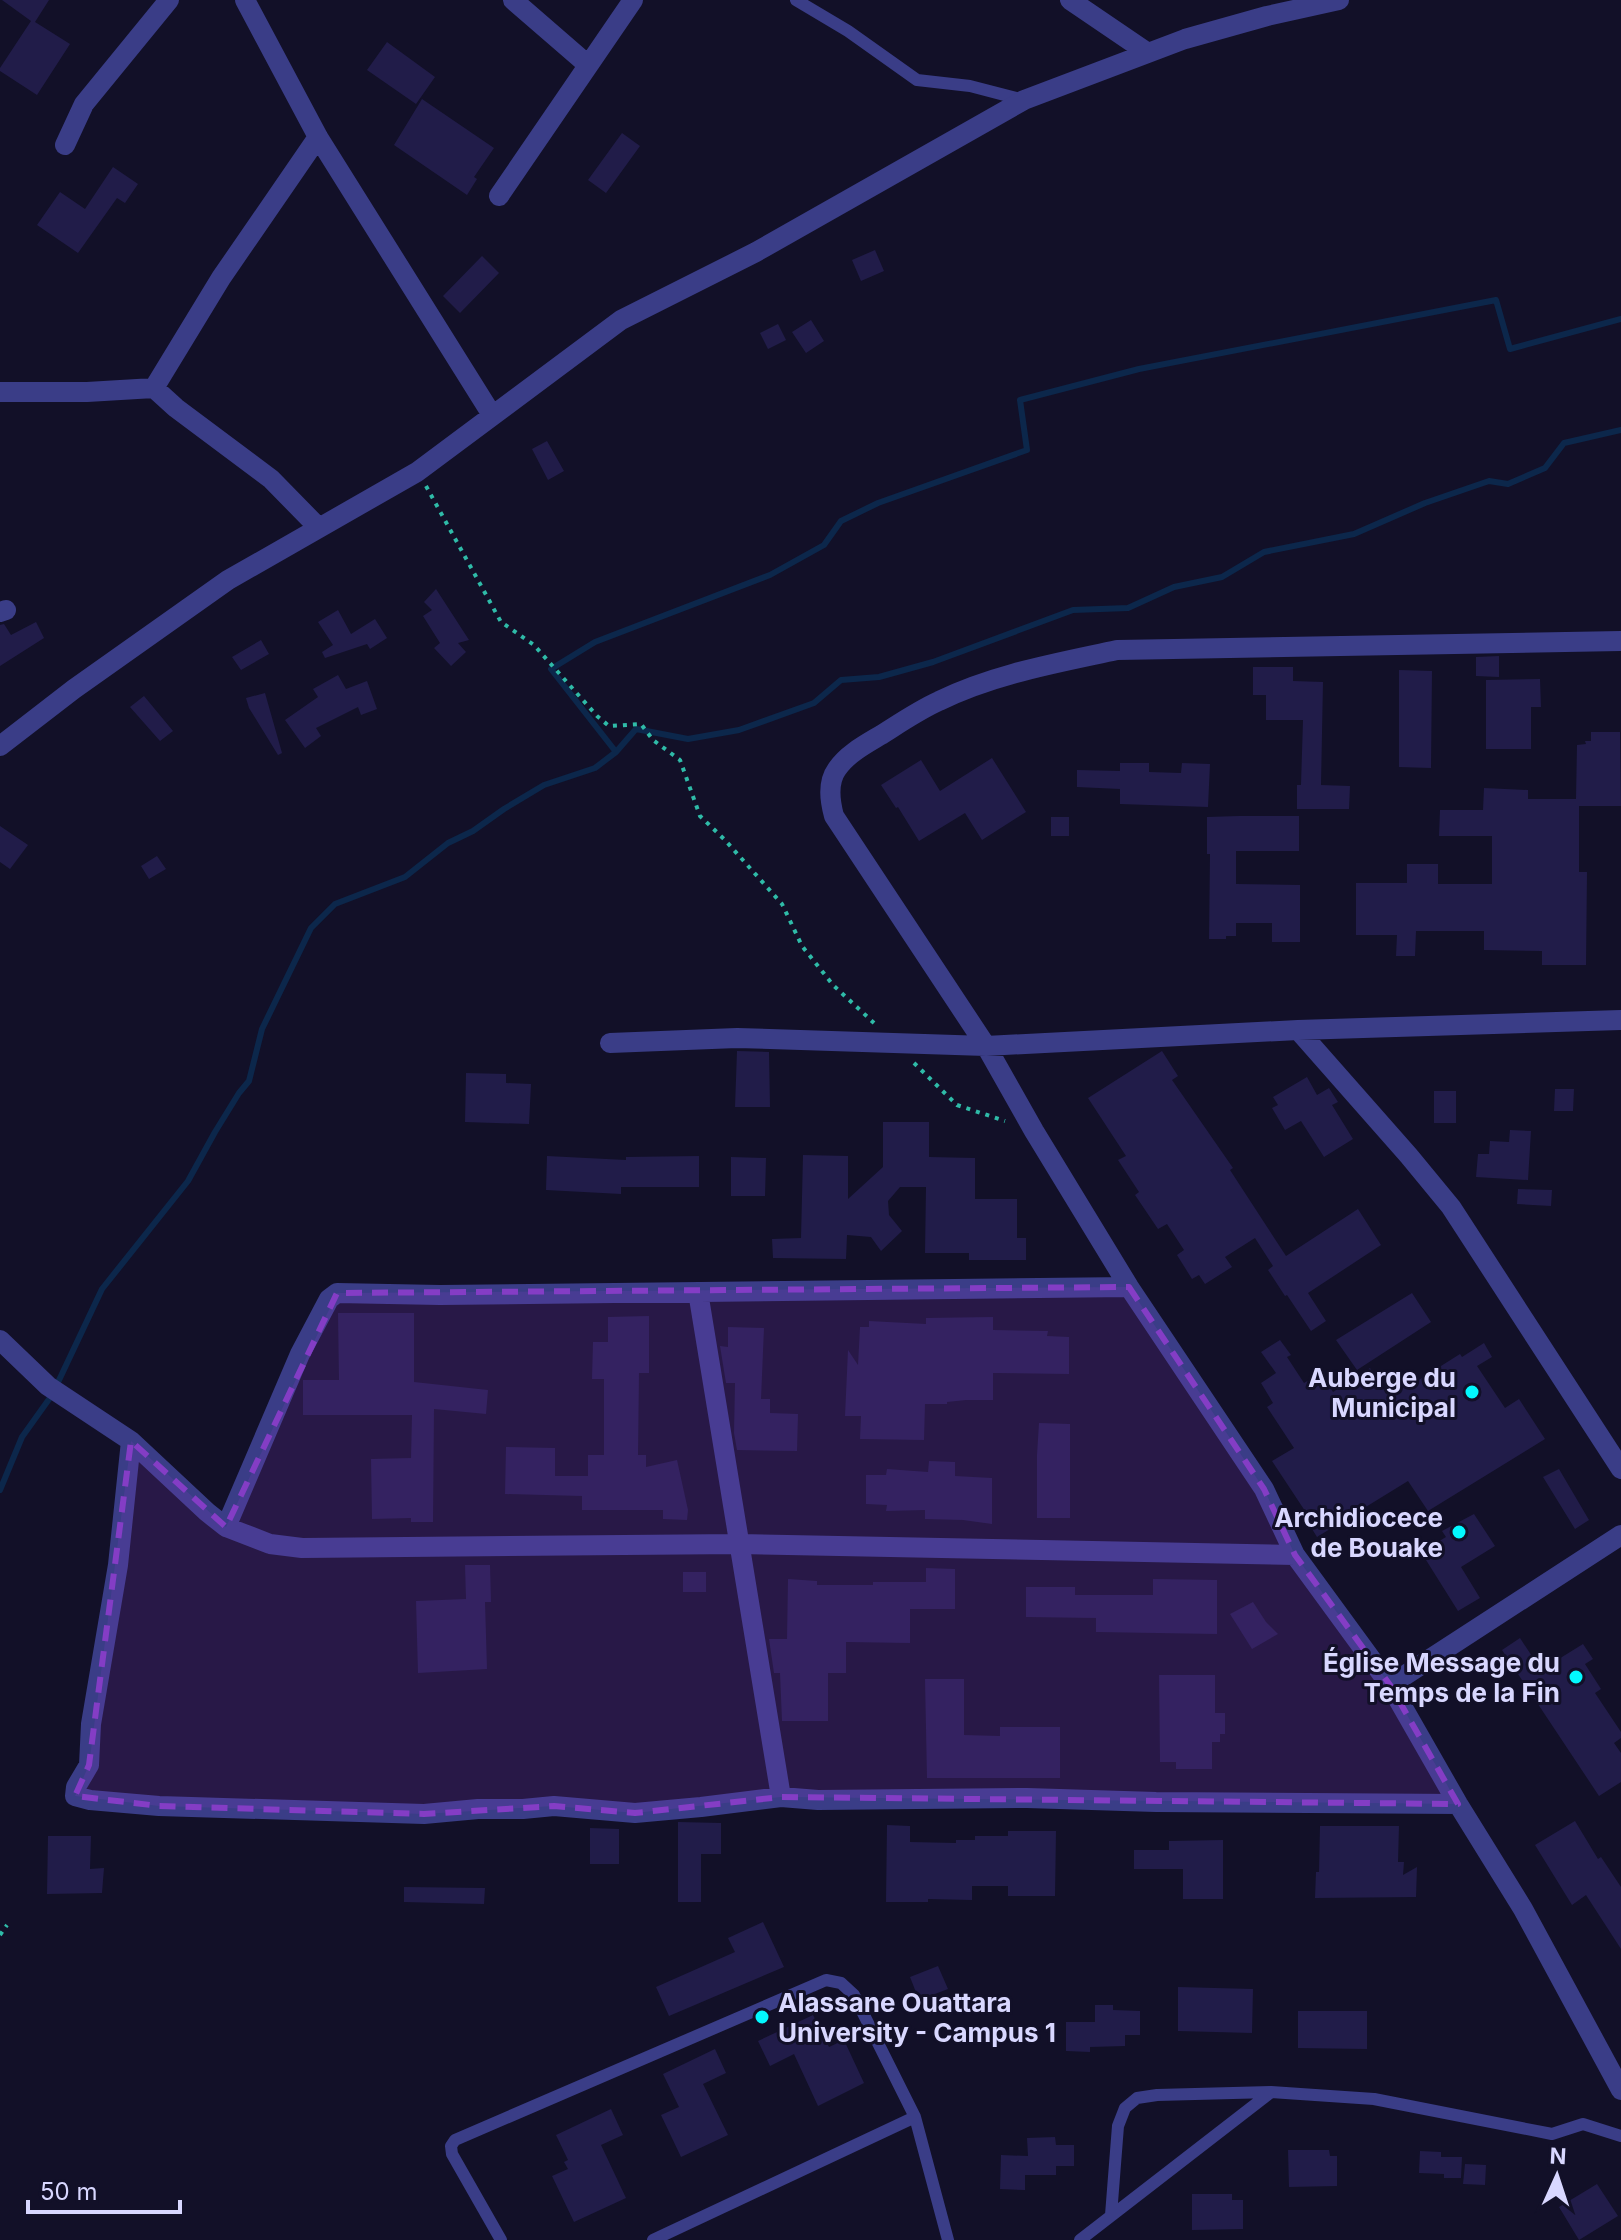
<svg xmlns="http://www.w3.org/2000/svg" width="1621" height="2240" font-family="Inter,sans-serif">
	<rect width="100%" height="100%" fill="#121028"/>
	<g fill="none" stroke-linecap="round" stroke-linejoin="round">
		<path stroke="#0c274b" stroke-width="6" d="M616 752 551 669 595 642 770 575 824 545 841 521 878 503 1027 450 1020 400 1139 369 1496 300 1510 349 1621 319
			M0 1490 22 1437 52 1395 102 1289 188 1181 215 1132 239 1093 249 1081 262 1029 311 928 335 904 405 877 448 843 473 831 504 809 544 785 595 768 616 752 636 729 688 739 739 730 814 703 841 680 879 677 933 662 1073 610 1128 608 1174 587 1222 577 1264 552 1354 534 1425 503 1489 481 1508 484 1545 468 1564 443 1621 430"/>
	</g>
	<path fill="#211c49" d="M2 0H49L35 22 70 44 37 95 0 71V68L31 21Z
		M387 42 435 77 416 104 367 70Z
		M422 99 494 148 474 177 477 179 467 195 394 145Z
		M622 133 640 146 606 193 588 180Z
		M113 167 138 184 125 203 117 198 78 253 37 225 60 192 85 209Z
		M875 250 884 271 861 281 852 260Z
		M482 256 499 273 460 313 443 296Z
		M811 320 824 341 806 353 792 332Z
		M778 324 786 340 768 349 760 333Z
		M547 441 564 471 548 480 532 449Z
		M436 589 469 640 458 643 466 652 451 666 434 648 440 643 423 616 432 610 424 602Z
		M338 610 351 634 375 619 387 638 370 649 367 644 325 658 322 652 333 645 318 622Z
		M36 622 44 638 0 666V625L4 624 11 635Z
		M261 640 269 654 241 670 232 657Z
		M1499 656V677L1476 676V657Z
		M1253 667H1293V681L1323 682 1321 785 1350 786 1349 809H1297V785H1301L1303 720H1266V695H1253Z
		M1399 670 1432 671 1431 768 1399 767Z
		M338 675 346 689 367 681 377 709 361 715 358 707 316 728 321 736 305 748 285 720 318 697 313 689Z
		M1540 679 1541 707H1531V749H1486V680Z
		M265 693 282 753 278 755 249 708 246 698Z
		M144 696 173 731 160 741 130 707Z
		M1591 732H1620L1621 806H1579V872H1587L1586 965H1542V951L1484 950V931H1416L1415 956H1396L1397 935H1356V883H1407V864H1438V884H1492V836H1439L1440 810H1483L1484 788 1528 790V799H1576L1577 745 1586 744 1585 741H1591Z
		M992 758 1026 812 982 840 965 813 919 841 898 807 896 808 881 785 921 760 940 791Z
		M1120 763H1149V772L1181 773 1182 763 1210 764 1208 807 1120 804V789L1077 787V770L1120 771Z
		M1239 816H1299V851H1236V884L1300 885V942H1272V923H1236V936H1226V939H1209L1210 854H1207V817Z
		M1051 817H1069V836H1051Z
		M0 826 28 845 10 869 0 862Z
		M157 856 166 869 149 879 141 866Z
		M737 1051 769 1052 770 1107H735Z
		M1162 1051 1178 1076 1172 1080 1233 1168 1230 1170 1286 1256 1358 1209 1381 1245 1308 1293 1326 1321 1311 1331 1287 1295 1285 1296 1268 1270 1273 1266 1255 1238 1225 1257 1232 1267 1205 1284 1199 1275 1192 1279 1177 1255 1184 1250 1167 1224 1158 1229 1135 1195 1139 1192 1118 1160 1126 1156 1088 1098Z
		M466 1073 506 1074V1083L531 1084 529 1124 465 1122Z
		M1307 1077 1317 1095 1329 1088 1338 1102 1332 1105 1353 1139 1324 1157 1301 1121 1285 1130 1272 1108 1278 1105 1273 1097Z
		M1555 1089H1574L1573 1111H1554Z
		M1434 1091H1456V1123H1434Z
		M883 1122H929V1157L975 1158V1199H1017V1238H1026V1260H969V1253H925L926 1187H900L888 1201 889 1215 902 1231 881 1251 871 1237 847 1235 846 1259 773 1258 772 1239 801 1238 803 1155 848 1156V1199L883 1167Z
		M1510 1130 1531 1131 1528 1180 1476 1177 1478 1154H1489L1490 1141 1509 1142Z
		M547 1156 626 1160V1157L699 1156V1187H621V1194L546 1190Z
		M731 1157 766 1158 765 1196H731Z
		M1518 1189 1552 1190 1551 1206 1517 1204Z
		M1412 1293 1431 1322 1357 1370 1336 1340Z
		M338 1313H414V1382L488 1390 486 1414 434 1409 433 1522H411V1518L372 1519 371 1459 411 1458 412 1415H303V1380H339Z
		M649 1316V1373H639L638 1455H646V1467L677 1460 688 1510 687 1520 663 1519V1510H582V1496L505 1494 506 1447 555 1448V1476H588V1455H604V1379H592L593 1342H608V1317Z
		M993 1317V1330L1048 1331 1047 1336 1069 1337V1374L993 1373V1400H966L947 1402V1404H925L924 1440 860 1439 861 1416H845L848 1350 858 1365 860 1327H869V1321L926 1324V1318Z
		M728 1327 764 1328 761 1399H770V1413L798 1414 797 1451 737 1450 734 1433 735 1383H726L720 1346 728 1347Z
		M1280 1340 1291 1355 1287 1357 1304 1383 1309 1380 1315 1388 1326 1380 1333 1392 1370 1368 1384 1390 1401 1380 1406 1388 1460 1354 1462 1357 1484 1343 1492 1357 1477 1366 1505 1408 1519 1399 1545 1439 1428 1511 1408 1481 1317 1537 1304 1516 1307 1514 1272 1461 1294 1448 1267 1407 1273 1403 1261 1383 1276 1373 1261 1352Z
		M1039 1423 1070 1424V1518H1037V1455Z
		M929 1461 955 1462V1476L992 1478V1524L963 1520 925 1519V1510L886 1511 887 1505 866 1504V1475H886L887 1469 928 1472Z
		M1559 1469 1589 1520 1575 1529 1543 1477Z
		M1474 1514 1495 1546 1461 1567 1480 1598 1458 1611 1421 1552 1446 1537 1442 1531Z
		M465 1565H490L491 1602H485L487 1669 418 1673 416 1601 466 1599Z
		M926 1568 955 1569V1609H910V1643L846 1642V1673H828V1721H782L780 1673H774L769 1639H787L788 1579 817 1581V1585H873V1582H926Z
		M683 1572H706V1592H683Z
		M1153 1579 1217 1580V1634L1096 1632V1618L1026 1617V1587H1075V1595H1153Z
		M1253 1602 1266 1622 1278 1634 1252 1649 1230 1614Z
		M1520 1638 1541 1670 1583 1644 1593 1659 1585 1664 1601 1689 1595 1693 1621 1732V1738L1614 1743 1621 1753V1782L1599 1796 1502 1650Z
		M1159 1675H1215V1713H1225V1734H1220V1742H1212V1769H1176V1762H1160Z
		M925 1679H964V1735L1000 1736V1727H1060V1778H927Z
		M1575 1821 1598 1859 1601 1857 1621 1887V1949L1586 1895 1572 1905 1535 1845Z
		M678 1822 721 1823V1854H701V1902H678Z
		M887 1825 910 1826V1842L956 1843V1840H975V1836H1008V1831H1056L1055 1896H1008V1886H972V1900L928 1899V1902H886Z
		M1320 1826H1399L1398 1862H1404L1403 1875 1417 1867 1416 1897 1315 1898 1316 1872H1319Z
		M590 1828 619 1829V1864H590Z
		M48 1836H91L90 1869 104 1868 102 1893 47 1894Z
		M1223 1840V1899H1183V1869H1134V1850H1169V1841Z
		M404 1887 485 1888 484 1904 404 1902Z
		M763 1922 784 1967 669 2016 656 1987 735 1952 728 1938Z
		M938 1966 948 1989 919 2000 910 1977Z
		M1178 1987 1253 1989 1252 2033 1178 2031Z
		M1095 2005H1113V2010L1140 2011V2035H1125V2046L1090 2047V2052L1066 2051V2022H1095Z
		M1298 2011H1367V2049L1298 2048Z
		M813 2015 829 2047 844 2040 864 2083 818 2106 794 2054 770 2066 758 2041Z
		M715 2049 726 2073 703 2084 728 2135 681 2157 661 2115 679 2107 663 2074Z
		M611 2109 623 2135 601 2145 626 2198 574 2222 552 2176 568 2169 564 2162 568 2160 556 2135Z
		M1055 2137 1056 2145H1074V2166H1056V2175H1025V2190L1000 2189 1001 2155 1028 2156 1027 2138Z
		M1288 2150H1329L1330 2156H1337V2186L1289 2187Z
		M1420 2151 1441 2152V2157H1462L1461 2178H1444V2174L1419 2173Z
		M1465 2164 1486 2165 1485 2185 1463 2184Z
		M1597 2184 1618 2216 1579 2240 1559 2207Z
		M1192 2194H1232V2200H1243V2229L1192 2230Z"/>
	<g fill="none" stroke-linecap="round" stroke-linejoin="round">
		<path stroke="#2fbba8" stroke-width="4" stroke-dasharray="4 6" stroke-linecap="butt" d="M426 486 501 622 534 645 597 716 609 726 641 724 653 740 680 760 700 816 725 840 782 904 802 946 833 985 874 1023
			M914 1063 957 1105 1005 1121
			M0 1935 7 1925"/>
		<path stroke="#3a3d87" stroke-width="12" d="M796 0 848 31 917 80 970 86 1024 100
			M1111 2215 1118 2126 1125 2108 1137 2098 1157 2095 1271 2092 1374 2099 1552 2134 1583 2124 1621 2136
			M501 2240 452 2154 451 2146 455 2140 826 1980 841 1983 854 1995 915 2117 948 2240
			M653 2240 915 2117
			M1080 2240 1270 2093"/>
		<path stroke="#3a3d87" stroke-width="20" d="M245 0 318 137 492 415
			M513 0 588 65
			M1070 0 1148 53
			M65 145 84 104 169 0
			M499 196 633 0
			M154 388 221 278 318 137
			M0 392H87L154 388 176 408 271 479 318 527
			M0 612 6 610
			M1621 641 1117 650C1057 663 994 674 939 701 919 710 900 723 881 735 866 744 847 754 837 769 827 783 830 801 834 816L986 1046 1034 1131 1129 1287 1264 1489 1295 1555 1390 1685 1458 1804 1523 1909 1621 2090
			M0 746 74 689 228 580 417 472 621 320 756 252 1024 100 1185 39 1267 16 1339 0
			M1298 1030 1409 1156 1451 1207 1621 1469
			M610 1043 737 1038 986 1046 1298 1030 1621 1020
			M698 1292 781 1797
			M0 1340 48 1386 131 1441 207 1512 226 1527 270 1544 302 1548 739 1544 1295 1555
			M131 1441 118 1565 91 1724 89 1765 76 1787 75 1796 90 1800 159 1806 424 1814 478 1809H523L554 1806 635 1813 701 1807 781 1797 818 1800 1027 1798 1156 1802 1458 1804
			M226 1527 300 1354 329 1299 337 1293 440 1295 1129 1287
			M1390 1685 1621 1535"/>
	</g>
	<path fill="#843dc5" fill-opacity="0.2" stroke="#843dc5" stroke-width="6" stroke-dasharray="16 10" stroke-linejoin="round" d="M1129 1287 1264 1489 1295 1555 1390 1685 1458 1804 781 1797 635 1813 554 1806 424 1814 159 1806 75 1796 89 1765 131 1441 226 1527 337 1293Z"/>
	<g fill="#03f8ff" stroke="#121028" stroke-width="3">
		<circle cx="1472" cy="1392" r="8"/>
		<circle cx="1459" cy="1532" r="8"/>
		<circle cx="1576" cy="1677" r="8"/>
		<circle cx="762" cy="2017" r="8"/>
	</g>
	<g text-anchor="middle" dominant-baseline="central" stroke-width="6" stroke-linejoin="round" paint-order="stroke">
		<g font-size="26" font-weight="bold" fill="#d8d7ff" stroke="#121028" text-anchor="end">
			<text x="1456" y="1377">Auberge du<tspan x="1456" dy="30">Municipal</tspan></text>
			<text x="1443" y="1517">Archidiocece<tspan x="1443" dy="30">de Bouake</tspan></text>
			<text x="1560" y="1662">Église Message du<tspan x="1560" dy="30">Temps de la Fin</tspan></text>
			<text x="778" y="2002" text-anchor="start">Alassane Ouattara<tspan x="778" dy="30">University - Campus 1</tspan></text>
		</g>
	</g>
	<g transform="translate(1557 2176) rotate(3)" stroke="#121028" stroke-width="6" paint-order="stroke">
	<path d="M0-6L14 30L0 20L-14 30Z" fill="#d8d7ff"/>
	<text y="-12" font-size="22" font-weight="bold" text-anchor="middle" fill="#d8d7ff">N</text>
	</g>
	<path d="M28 2200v12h152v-12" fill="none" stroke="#d8d7ff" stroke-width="4"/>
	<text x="40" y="2200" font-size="24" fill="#d8d7ff" stroke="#121028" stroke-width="6" paint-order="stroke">50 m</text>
</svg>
